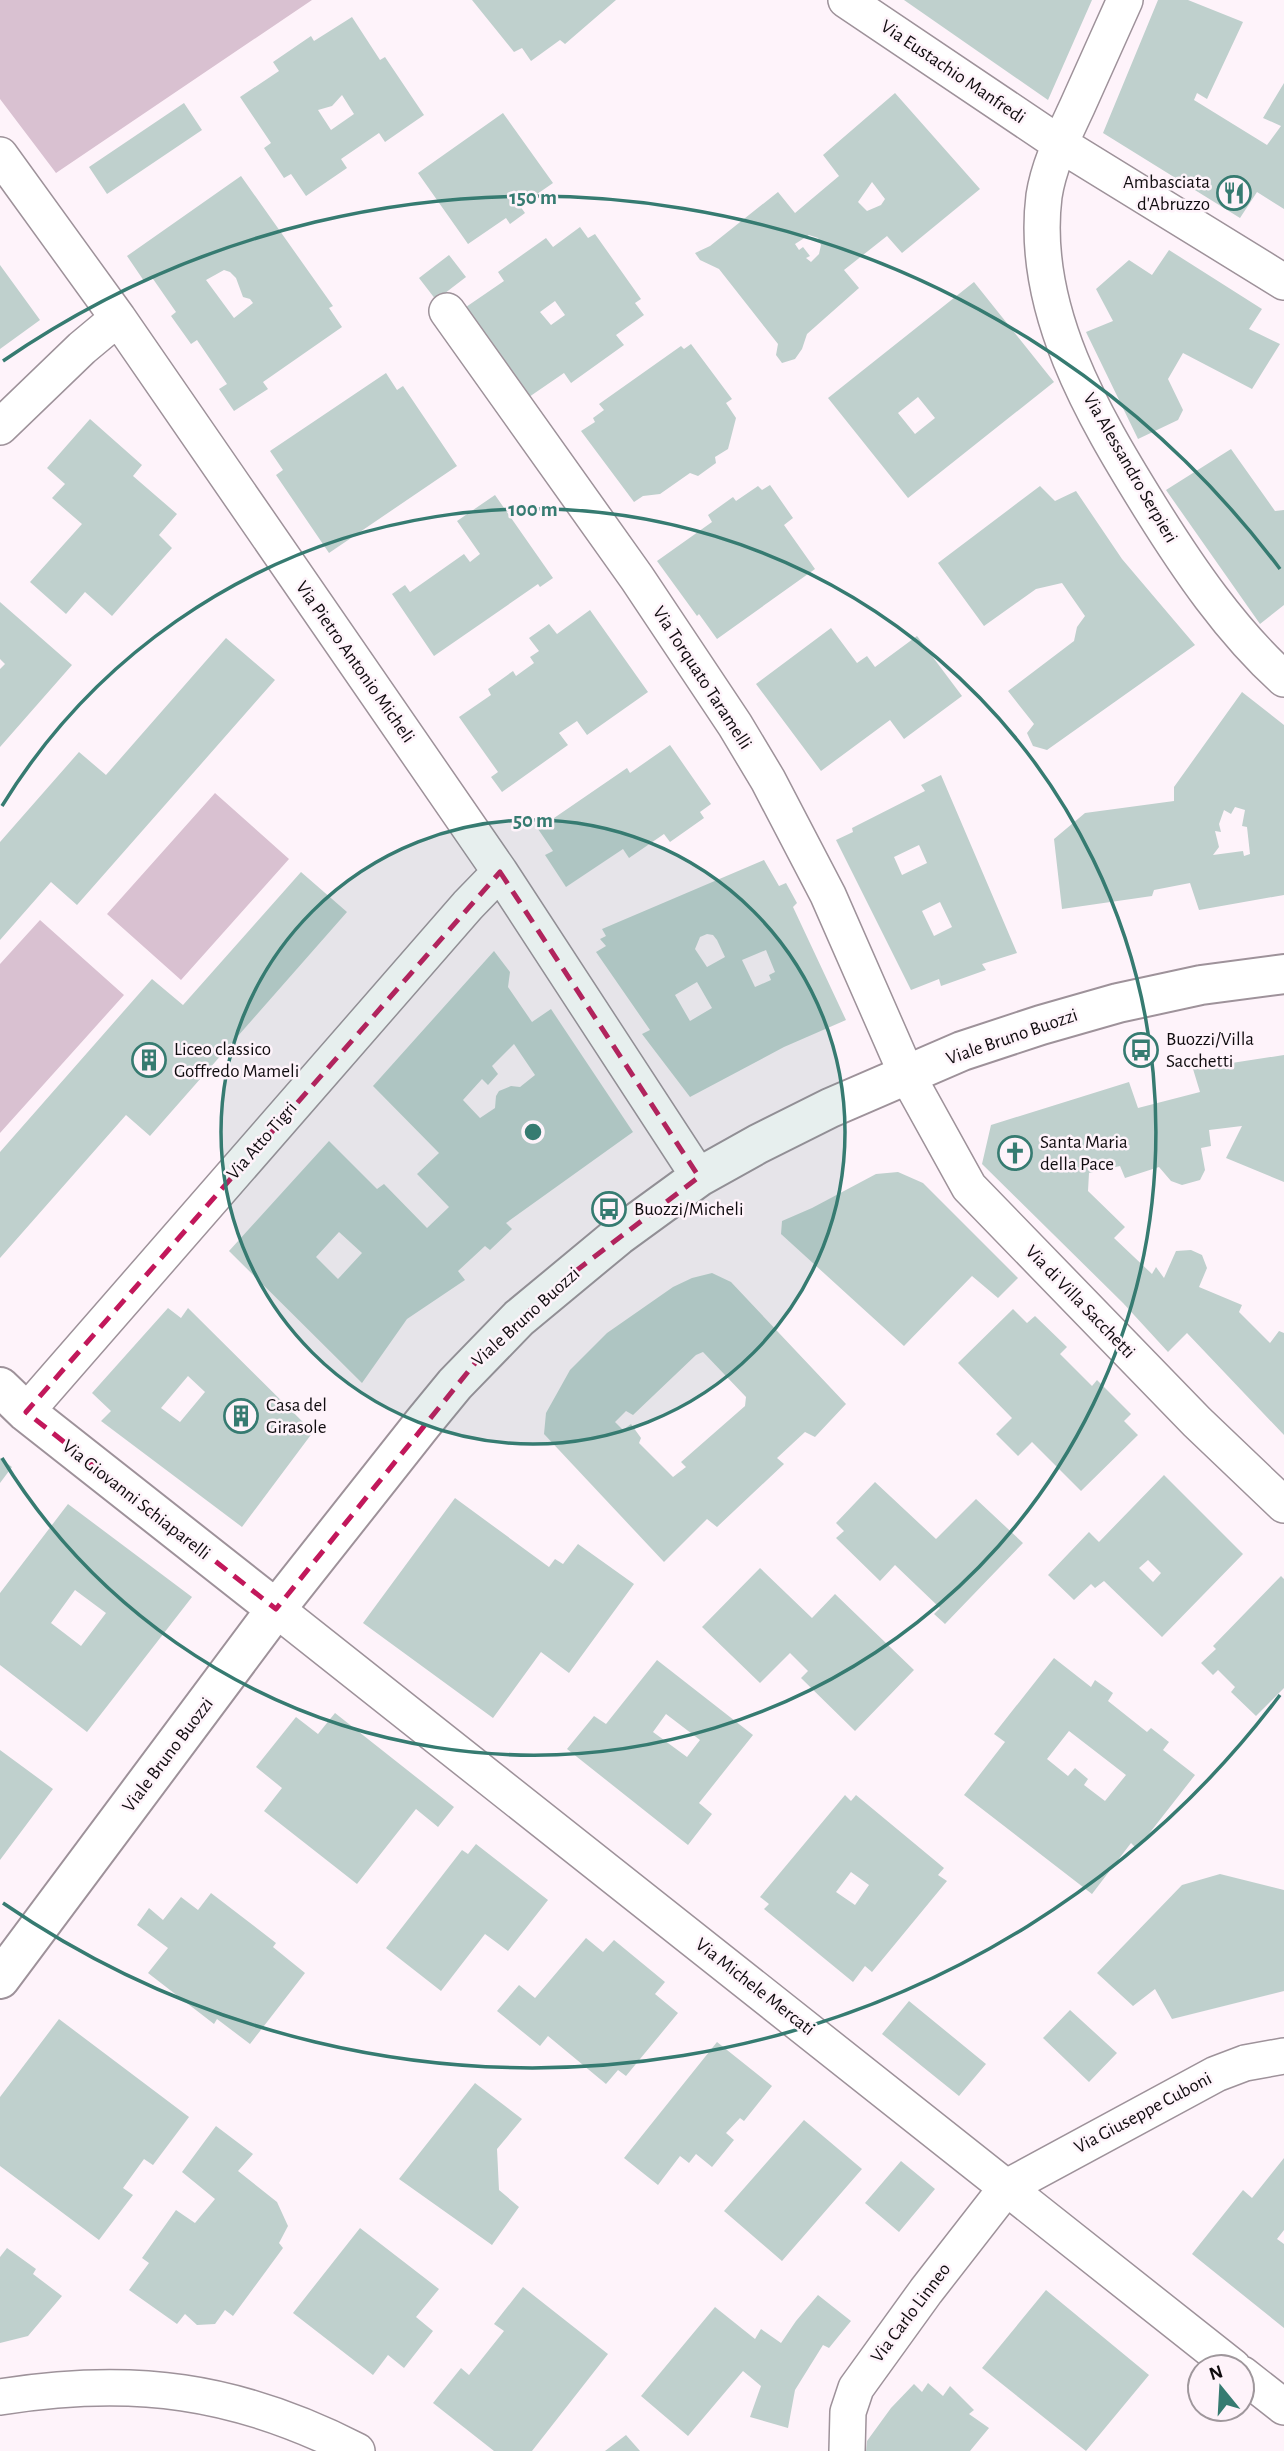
<svg xmlns="http://www.w3.org/2000/svg" width="1284" height="2451" font-family="'Alegreya Sans',sans-serif">
	<rect width="100%" height="100%" fill="#fef3fa"/>
	<path fill="#d9c1d1" d="M0 0H312L56 173 0 99Z
		M215 793 289 859 181 980 107 914Z
		M40 920 124 995 0 1133V964Z"/>
	<path fill="#bfd0cd" fill-rule="evenodd" d="M472 0H616L565 44 560 40 531 61 522 48 514 52Z
		M904 0H1092L1048 100Z
		M1158 0H1188L1243 22 1207 99 1197 93 1194 100 1267 145 1281 126 1263 118 1284 83V209L1257 192 1240 218 1103 133Z
		M352 17 380 60 385 57 424 115 385 142 379 133 341 159 347 168 306 196 291 174 284 178 264 148 271 143 240 97 279 71 273 62 311 36 314 41ZM342 95 354 114 331 130 318 110 332 106Z
		M895 93 980 189 902 253 887 236 844 270 859 288 807 334 802 349 795 359 782 363 776 355 778 344 719 269 700 260 695 253 710 246 778 192 795 213 839 176 823 155ZM872 182 885 199 881 205 867 211 858 202ZM809 235 818 238 821 245 819 254 811 262 806 258 810 256 803 247 799 250 795 244Z
		M184 103 202 130 107 194 89 167Z
		M503 113 553 183 520 206 525 213 510 224 506 218 468 244 418 173Z
		M241 176 333 306 329 308 342 327 263 382 268 389 234 411 219 389 227 384 197 340 191 344 171 316 176 312 151 276 144 281 127 256ZM224 270 230 272 236 278 243 297 250 299 253 303 234 318 206 280Z
		M580 227 588 238 595 234 641 299 635 303 644 315 616 335 624 345 571 383 564 373 529 397 466 307 504 281 498 272 546 238 553 247ZM555 301 565 315 551 325 540 312Z
		M1169 250 1262 309 1249 329 1280 344 1252 389 1183 353 1168 379 1183 410 1178 420 1138 439 1086 332 1113 321 1096 289 1129 260 1152 275Z
		M449 255 466 277 436 300 419 278Z
		M0 265 40 320 0 349Z
		M974 282 1054 382 908 498 828 398ZM918 397 935 418 915 434 898 413Z
		M691 344 732 399 726 403 736 418 728 449 715 457 716 463 698 476 690 473 660 494 643 496 634 502 581 431 595 422 593 418 604 410 599 404 681 346 684 349Z
		M386 373 397 390 403 386 457 466 329 553 276 475 283 470 270 451Z
		M90 419 142 465 133 476 177 514 159 535 172 548 112 616 85 592 66 614 30 582 82 524 52 498 65 484 47 468Z
		M1231 449 1275 511 1284 510V605L1260 624 1166 490Z
		M770 485 793 518 784 525 815 569 717 639 699 614 697 616 657 561 712 522 708 515 733 497 736 501 758 486 762 490Z
		M1040 486 1055 501 1076 491 1122 559 1195 645 1047 750 1033 746 1027 733 1034 724 1008 691 1074 641 1077 627 1085 616 1062 583 1036 589 984 626 938 563Z
		M495 495 553 578 540 587 538 584 434 656 392 594 405 585 410 592 464 554 470 562 480 554 457 521Z
		M0 602 72 665 0 747V669L5 664 0 659Z
		M590 610 648 692 587 735 577 721 559 733 568 745 502 792 491 777 498 772 459 717 491 695 488 689 513 671 516 676 534 663 530 657 539 651 529 638 549 624 557 634Z
		M831 628 857 663 867 656 875 667 917 636 962 696 904 739 890 720 821 771 756 684Z
		M226 638 275 680 77 905 51 882 0 940V842L79 752 106 775Z
		M1242 692 1284 725V895L1199 910 1190 883 1154 890 1152 896 1062 909 1054 839 1085 813 1174 801V787ZM1235 807 1245 810 1242 826 1247 827 1250 854 1244 856 1243 851 1213 855 1219 847 1215 831 1221 832 1219 824 1224 810 1231 814Z
		M670 745 711 804 700 812 704 818 670 842 664 834 629 858 623 849 566 887 545 855 553 851 538 829 627 768 630 773Z
		M941 775 1017 953 982 964 986 970 941 986 939 979 911 990 836 840 853 832 852 828 925 791 921 785ZM919 845 927 863 902 875 894 857ZM940 902 952 927 934 936 922 911Z
		M764 860 779 886 786 883 797 903 793 907 846 1020 784 1047 690 1097 642 1034 650 1030 596 952 606 946 600 939 606 936 602 929ZM707 934 713 935 717 940 725 957 707 967 695 949 700 937ZM766 950 775 972 769 975 771 980 755 987 742 960ZM697 982 712 1008 690 1021 675 995Z
		M301 872 347 912 150 1136 126 1115 0 1258V1152L152 979 183 1005Z
		M494 951 510 972 508 987 532 1022 551 1009 633 1132 506 1223 512 1229 490 1250 485 1246 458 1271 465 1280 407 1319 362 1383 229 1251 329 1141 377 1189 384 1184 427 1228 449 1207 417 1174 439 1153 373 1086ZM514 1044 535 1075 520 1087 511 1086 499 1091 496 1096 495 1108 480 1118 463 1100 482 1079 488 1085 498 1074 492 1066ZM339 1232 362 1253 338 1279 316 1257Z
		M1284 1055V1182L1226 1158 1242 1126 1209 1130 1211 1146 1201 1148 1205 1170 1200 1180 1182 1185 1171 1181 1159 1167 1125 1178 1120 1166 1089 1173 1088 1191 1125 1227 1114 1238 1152 1274 1156 1267 1164 1278 1176 1251 1191 1250 1202 1255 1207 1268 1199 1287 1242 1305 1239 1312 1270 1343 1279 1331 1284 1333V1435L1187 1333 1168 1352 1123 1303 982 1164 991 1125 1129 1082 1138 1108 1200 1092 1193 1069Z
		M898 1172 923 1183 1018 1278 998 1298 972 1276 904 1346 781 1234 782 1221 812 1208 876 1174Z
		M712 1273 731 1282 846 1404 815 1437 805 1432 777 1458 784 1464 717 1527 707 1519 664 1562 544 1434 546 1413 570 1370 607 1333 673 1287 692 1278ZM703 1352 746 1397 745 1406 681 1462 686 1467 673 1477 639 1443 641 1438 631 1424 623 1430 615 1422 626 1411 633 1415 696 1355Z
		M168 1308 181 1318 188 1308 313 1432 242 1527 101 1421 111 1411 92 1393ZM188 1376 205 1392 180 1422 161 1408Z
		M1013 1309 1027 1323 1035 1316 1067 1347 1060 1354 1092 1386 1097 1380 1131 1414 1124 1421 1138 1435 1081 1491 1032 1442 1018 1456 996 1434 1012 1418 958 1363Z
		M0 1458 12 1467 0 1483Z
		M1164 1475 1243 1554 1162 1637 1104 1581 1095 1588 1091 1584 1074 1600 1048 1575 1089 1532 1099 1542ZM1148 1560 1161 1573 1153 1582 1139 1568Z
		M875 1482 936 1539 976 1499 1023 1543 945 1624 934 1614 940 1608 895 1565 880 1581 836 1538 844 1531 836 1523Z
		M455 1498 549 1567 555 1559 563 1564 578 1544 634 1584 569 1673 541 1652 493 1718 363 1623Z
		M68 1504 192 1597 87 1732 0 1665V1593ZM75 1590 106 1613 81 1646 51 1623Z
		M760 1568 812 1618 835 1594 914 1670 855 1731 801 1678 808 1671 790 1653 760 1683 702 1627Z
		M1281 1576 1284 1579V1688L1256 1716 1231 1692 1235 1687 1218 1670 1213 1675 1201 1663 1216 1649 1213 1646Z
		M1054 1658 1091 1687 1095 1680 1113 1693 1108 1701 1147 1732 1151 1728 1169 1742 1163 1750 1195 1775 1137 1849 1131 1843 1092 1894 964 1795 1005 1742 994 1734ZM1069 1731 1126 1775 1105 1801 1084 1785 1088 1779 1075 1768 1068 1776 1047 1759Z
		M657 1660 753 1735 699 1803 712 1814 688 1845 567 1749 594 1716 606 1724ZM666 1714 700 1740 687 1757 653 1732Z
		M335 1713 454 1807 438 1827 416 1809 357 1884 264 1811 282 1788 256 1767 296 1717 318 1734Z
		M0 1750 53 1789 0 1860Z
		M845 1795 851 1801 856 1795 944 1868 938 1875 947 1881 872 1972 865 1966 853 1982 764 1909 769 1904 760 1897ZM851 1872 869 1885 855 1905 836 1892Z
		M476 1844 548 1900 508 1951 485 1934 441 1991 386 1948 462 1850 468 1854Z
		M1220 1874 1284 1890V1991L1172 2019 1155 1989 1133 2006 1097 1973 1182 1885Z
		M211 1893 276 1943 273 1947 305 1973 250 2044 217 2019 214 2024 148 1973 168 1948 137 1925 149 1908 163 1920 181 1897 198 1910Z
		M586 1938 603 1952 614 1940 665 1982 655 1994 678 2013 626 2076 618 2070 606 2084 548 2036 540 2046 497 2011 519 1985 535 1998Z
		M909 2001 986 2064 959 2096 882 2034Z
		M1070 2010 1117 2053 1089 2082 1043 2038Z
		M59 2019 189 2117 153 2165 144 2159 123 2188 133 2195 99 2240 0 2166V2097Z
		M717 2042 772 2086 744 2121 740 2118 726 2133 734 2140 712 2167 696 2154 689 2163 680 2156 658 2185 624 2158Z
		M475 2083 522 2119 497 2149 499 2190 519 2207 492 2245 399 2179Z
		M804 2120 862 2169 782 2261 724 2211Z
		M216 2126 253 2154 238 2171 277 2202 288 2226 279 2243 283 2248 233 2316 225 2310 215 2324 197 2325 185 2314 177 2324 129 2290 149 2263 142 2258 176 2210 195 2223 215 2199 182 2172Z
		M1284 2158V2230L1277 2239 1284 2244V2328L1192 2254 1243 2190 1252 2198Z
		M901 2161 935 2189 899 2232 865 2203Z
		M360 2228 439 2289 416 2317 433 2331 404 2368 388 2355 373 2375 293 2313Z
		M7 2248 36 2269 33 2274 62 2296 28 2336 0 2343V2257Z
		M523 2287 608 2354 532 2451H494L433 2403 461 2368 469 2375 504 2331 494 2324Z
		M1046 2290 1149 2375 1086 2451 982 2368Z
		M818 2295 851 2321 829 2348 823 2345 795 2390 788 2428 750 2417 761 2386 743 2371 688 2436 641 2396 715 2307 755 2339 761 2329 781 2343 796 2321Z
		M928 2383 943 2396 950 2386 974 2410 969 2414 989 2428 970 2451H866L867 2441 891 2408 914 2384 922 2392Z
		M626 2435 640 2451H605Z"/>
	<g fill="none" stroke-linecap="round" stroke-linejoin="round">
		<g stroke="#9e929a" stroke-width="38">
			<path id="minor" d="M846 0 1060 144 1284 282
				M1125 0C1109 36 1093 71 1077 107 1064 135 1049 164 1044 196 1030 309 1093 415 1150 507 1188 568 1230 630 1284 679
				M0 155 118 318 500 872 699 1177
				M447 311 637 578 735 725 768 780 828 895 907 1075 969 1187 1197 1422 1284 1505
				M0 427 82 348 118 318
				M26 1412 468 905 500 872
				M276 1609 1233 2367
				M1242 2374 1284 2407
				M0 2397C133 2376 236 2389 357 2451
				M847 2451 848 2412 856 2388 926 2291 1007 2187 1216 2074 1245 2063 1284 2056"/>
		</g>
		<g stroke="#9e929a" stroke-width="42">
			<path id="tertiary" d="M0 1387 26 1412 276 1609
				M0 1979 276 1609 423 1423 455 1384 519 1318 618 1236 699 1177 758 1144 830 1108 962 1051 1041 1025 1118 1003 1201 985 1284 974"/>
		</g>
		<use href="#minor" stroke="#fff" stroke-width="35"/>
		<use href="#tertiary" stroke="#fff" stroke-width="38"/>
	</g>
	<path fill="none" stroke="#c2185b" stroke-width="5" stroke-dasharray="14 9" stroke-linejoin="round" d="M500 872 699 1177 560 1283 480 1357 276 1609 26 1412Z"/>
	<circle cx="533" cy="1132" r="312" fill="#367b71" fill-opacity=".12"/>
	<g fill="none" stroke="#367b71" stroke-width="3.5">
		<circle cx="533" cy="1132" r="312"/>
		<path d="M2 806A623 623 0 1 1 2 1458"/>
		<path d="M1280 1695A935 935 0 0 1 3 1903M3 361A935 935 0 0 1 1280 569"/>
	</g>
	<defs>
		<g id="restaurant-ring" transform="scale(1.75)"><circle r="9.5" fill="#fef3fa" stroke="#367b71" stroke-width="1.5"/><path d="M-5-6h1v4h1v-4h1v4h1v-4h1v5L-1.5 .5V6h-2V.5L-5-1ZM5-6V6H3V1.5H1.5Q1.5-4 5-6Z" fill="#367b71"/></g>
		<g id="bus-ring" transform="scale(1.75)"><circle r="9.5" fill="#fef3fa" stroke="#367b71" stroke-width="1.5"/><path d="M-5-6H5V4H4V6H2V4H-2V6H-4V4H-5ZM-3.5-4V0h7V-4ZM-3.5 1.2v1.5H-2V1.2ZM2 1.2v1.5H3.5V1.2Z" fill="#367b71"/></g>
		<g id="building-ring" transform="scale(1.75)"><circle r="9.5" fill="#fef3fa" stroke="#367b71" stroke-width="1.5"/><path d="M-4-6H4V6H1V3H-1V6H-4ZM-2.5-4.3h1.7v1.8h-1.7ZM.8-4.3h1.7v1.8H.8ZM-2.5-1h1.7V.8h-1.7ZM.8-1h1.7V.8H.8Z" fill="#367b71"/></g>
		<g id="church-ring" transform="scale(1.75)"><circle r="9.5" fill="#fef3fa" stroke="#367b71" stroke-width="1.5"/><path d="M-1.2-6h2.4v3.5h3.3v2.4h-3.3V6h-2.4V-.1h-3.3v-2.4h3.3Z" fill="#367b71"/></g>
	</defs>
	<g fill-rule="evenodd">
		<use href="#restaurant-ring" x="1234" y="193"/>
		<use href="#bus-ring" x="1141" y="1050"/>
		<use href="#building-ring" x="149" y="1060"/>
		<use href="#church-ring" x="1015" y="1153"/>
		<use href="#bus-ring" x="609" y="1209"/>
		<use href="#building-ring" x="241" y="1416"/>
	</g>
	<g text-anchor="middle" dominant-baseline="central" stroke-width="5" stroke-linejoin="round" paint-order="stroke">
		<g font-size="19" fill="#100c0f" stroke="#fef3fa">
			<text transform="translate(953 72) rotate(34)">Via Eustachio Manfredi</text>
			<text transform="translate(1130 468) rotate(60)">Via Alessandro Serpieri</text>
			<text transform="translate(355 662) rotate(55)">Via Pietro Antonio Micheli</text>
			<text transform="translate(702 678) rotate(57)">Via Torquato Taramelli</text>
			<text transform="translate(1012 1037) rotate(-19)">Viale Bruno Buozzi</text>
			<text transform="translate(262 1141) rotate(-49)">Via Atto Tigri</text>
			<text transform="translate(1080 1302) rotate(46)">Via di Villa Sacchetti</text>
			<text transform="translate(526 1317) rotate(-42)">Viale Bruno Buozzi</text>
			<text transform="translate(136 1500) rotate(38)">Via Giovanni Schiaparelli</text>
			<text transform="translate(168 1755) rotate(-53)">Viale Bruno Buozzi</text>
			<text transform="translate(755 1987) rotate(38)">Via Michele Mercati</text>
			<text transform="translate(1143 2113) rotate(-28)">Via Giuseppe Cuboni</text>
			<text transform="translate(911 2313) rotate(-53)">Via Carlo Linneo</text>
		</g>
		<g font-size="19" fill="#100c0f" stroke="#fef3fa" text-anchor="start">
			<text x="1210" y="182" text-anchor="end">Ambasciata<tspan x="1210" dy="22">d'Abruzzo</tspan></text>
			<text x="1166" y="1039">Buozzi/Villa<tspan x="1166" dy="22">Sacchetti</tspan></text>
			<text x="174" y="1049">Liceo classico<tspan x="174" dy="22">Goffredo Mameli</tspan></text>
			<text x="1040" y="1142">Santa Maria<tspan x="1040" dy="22">della Pace</tspan></text>
			<text x="634" y="1209">Buozzi/Micheli</text>
			<text x="266" y="1405">Casa del<tspan x="266" dy="22">Girasole</tspan></text>
		</g>
	</g>
	<circle cx="533" cy="1132" r="10" fill="#367b71" stroke="#fef3fa" stroke-width="3.5"/>
	<g font-size="21" text-anchor="middle" font-weight="bold" fill="#367b71" stroke="#fef3fa" stroke-width="5" stroke-linejoin="round" paint-order="stroke">
		<text x="533" y="204">150 m</text>
		<text x="533" y="516">100 m</text>
		<text x="533" y="827">50 m</text>
	</g>
	<g transform="translate(1221 2388) rotate(342)"><circle r="33" fill="#fef3fa" stroke="#9f979c" stroke-width="2"/>
	<path d="M0-5L12 26L0 18L-12 26Z" fill="#367b71"/>
	<text y="-10" font-size="19" font-weight="bold" text-anchor="middle" fill="#100c0f">N</text>
	</g>
</svg>
